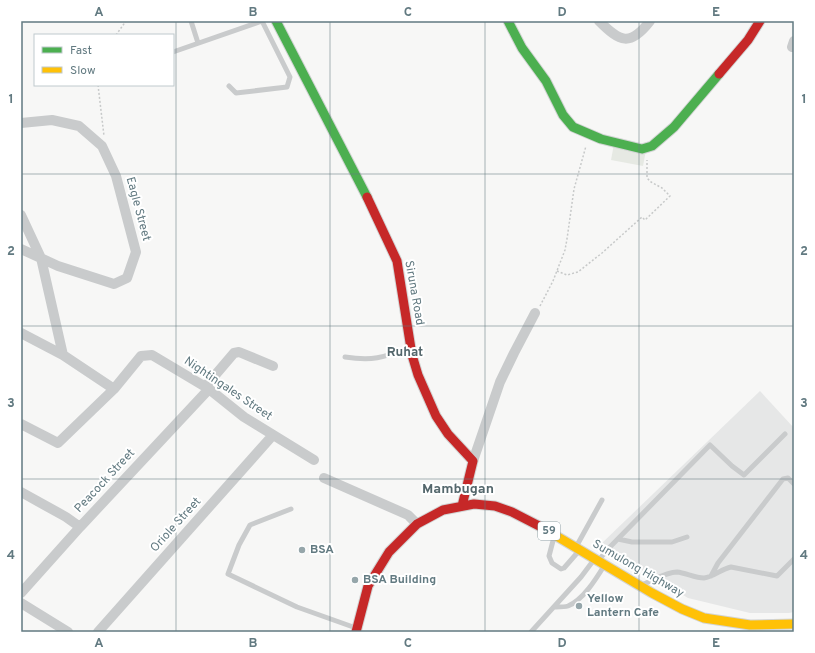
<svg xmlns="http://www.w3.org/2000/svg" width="815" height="653" font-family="Overpass,sans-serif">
	<rect width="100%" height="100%" fill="#f7f7f6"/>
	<path fill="#e6e7e7" d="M760 391 794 428V612L789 613H750L688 598 643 571 601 544Z"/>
	<path fill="#e6e9e3" d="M614 144 646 150 643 166 611 160Z"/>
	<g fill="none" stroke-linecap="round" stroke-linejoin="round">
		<g stroke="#d2d4d4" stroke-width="11">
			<path id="fast" d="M276 21 367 197
				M508 21 522 48 546 81 563 115 573 127 601 139 642 149 652 146 674 127 719 74"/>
		</g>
		<g stroke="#d2d4d4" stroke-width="11">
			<path id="slow" d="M543 528 652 593 682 609 704 618 750 625 794 624"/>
		</g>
		<g stroke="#d2d4d4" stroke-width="11">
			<path id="jam" d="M719 74 748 40 760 21
				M367 197 397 261 412 355 418 375 436 416 448 434 473 461 462 506
				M356 632 368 586 389 552 417 524 443 510 474 504 495 506 512 512 543 528"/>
		</g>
		<path stroke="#c7c9c9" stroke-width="1.5" stroke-dasharray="2 2" stroke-linecap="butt" d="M116 35 126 21
			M98 85 104 136
			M557 271 567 275 578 272 602 253 642 217 645 220 670 196 662 188 651 182 647 178V160
			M540 306 553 281 565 250 567 239 574 189 586 146"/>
		<path stroke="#c9cbcc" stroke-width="5" d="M191 21 198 43
			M173 52 262 21
			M229 86 236 93 287 87 290 77 262 21
			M345 357C372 361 383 358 408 348
			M291 509 250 525 239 545 228 574 297 607 356 628
			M554 537 549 556 552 563 561 569 564 568 578 552
			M618 539 632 542H672L687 537
			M576 547 602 500
			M599 560 607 550 710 445 732 466 744 475 785 434
			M711 576 718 563 783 479 788 478 794 484
			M644 584C654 580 666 572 677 572 686 573 695 578 704 578 714 577 721 569 731 567L777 576 794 559
			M556 607C560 607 565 607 568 606 583 600 596 579 604 566
			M531 632 581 577 593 561"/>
		<path stroke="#c9cbcc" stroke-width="10" d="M599 21C620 42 630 47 650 21
			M792 47 794 41
			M21 123 52 120 79 126 102 146 116 176 136 252 127 278 114 284 58 266 21 249
			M21 215 41 258 63 355
			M21 333 63 355 114 389
			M205 387 234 353 239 352 273 366
			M21 424 58 443 114 389 141 356 152 355 209 389 244 417 314 460
			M473 461 500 382 514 353 535 313
			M324 478 408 515 417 524
			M21 492 66 517 80 527
			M21 593 80 527 209 389
			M21 603 68 632
			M98 632 273 435"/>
		<use href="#fast" stroke="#4caf50" stroke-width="9"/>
		<use href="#slow" stroke="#ffc107" stroke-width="9"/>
		<use href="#jam" stroke="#c62828" stroke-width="9"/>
	</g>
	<path fill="none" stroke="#627a81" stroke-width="1" stroke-opacity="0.55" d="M176 21V632M330 21V632M485 21V632M639 21V632M21 174H794M21 326H794M21 479H794"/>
	<g fill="#96a6aa" stroke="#fff" stroke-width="1.5">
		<circle cx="302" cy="550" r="4"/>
		<circle cx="355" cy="580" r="4"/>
		<circle cx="579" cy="606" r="4"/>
	</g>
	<g text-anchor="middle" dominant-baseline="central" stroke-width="4" stroke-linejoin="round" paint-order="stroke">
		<rect fill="#fff" stroke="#91a2a7" stroke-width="1" x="538" y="522" width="22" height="18" rx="3"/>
		<g font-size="11" font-weight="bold" fill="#627a81">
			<text x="549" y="531">59</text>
		</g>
		<g font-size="12" fill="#627a81" stroke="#fff">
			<text transform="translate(138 209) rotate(75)">Eagle Street</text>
			<text transform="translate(414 293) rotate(80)">Siruna Road</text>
			<text transform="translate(228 389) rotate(34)">Nightingales Street</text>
			<text transform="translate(105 481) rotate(-47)">Peacock Street</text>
			<text transform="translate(176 525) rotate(-48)">Oriole Street</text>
			<text transform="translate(638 569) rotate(30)">Sumulong Highway</text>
		</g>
		<g font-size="12" font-weight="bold" fill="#627a81" stroke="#fff" text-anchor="start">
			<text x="310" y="550">BSA</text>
			<text x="363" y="580">BSA Building</text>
			<text x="587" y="599">Yellow<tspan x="587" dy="14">Lantern Cafe</tspan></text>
		</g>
		<g font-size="13" font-weight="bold" fill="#54676c" stroke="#fff">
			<text x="405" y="353">Ruhat</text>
		</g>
		<g font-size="14" font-weight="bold" fill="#54676c" stroke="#fff">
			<text x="458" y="489">Mambugan</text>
		</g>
	</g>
	<rect width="815" height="653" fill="none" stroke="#ffffff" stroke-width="44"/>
	<rect x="34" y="34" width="140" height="52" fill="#ffffff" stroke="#c0cacd"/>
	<rect x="42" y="47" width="20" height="6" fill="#4caf50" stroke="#c0cacd"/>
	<text x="70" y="54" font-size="12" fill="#627a81">Fast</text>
	<rect x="42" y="67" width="20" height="6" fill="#ffc107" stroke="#c0cacd"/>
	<text x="70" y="74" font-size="12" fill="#627a81">Slow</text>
	<rect x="22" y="22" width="771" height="609" fill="none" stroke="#627a81" stroke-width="1.5"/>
	<g font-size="13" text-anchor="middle" font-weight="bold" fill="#627a81">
		<text x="99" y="16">A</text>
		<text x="253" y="16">B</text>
		<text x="408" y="16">C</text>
		<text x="562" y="16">D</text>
		<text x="716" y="16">E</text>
		<text x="11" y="103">1</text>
		<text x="804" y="103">1</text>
		<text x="11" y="255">2</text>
		<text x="804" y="255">2</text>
		<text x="11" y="407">3</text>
		<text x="804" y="407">3</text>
		<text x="11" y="559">4</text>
		<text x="804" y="559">4</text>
		<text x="99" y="647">A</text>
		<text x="253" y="647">B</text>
		<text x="408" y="647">C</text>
		<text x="562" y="647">D</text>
		<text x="716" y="647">E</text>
	</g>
</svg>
